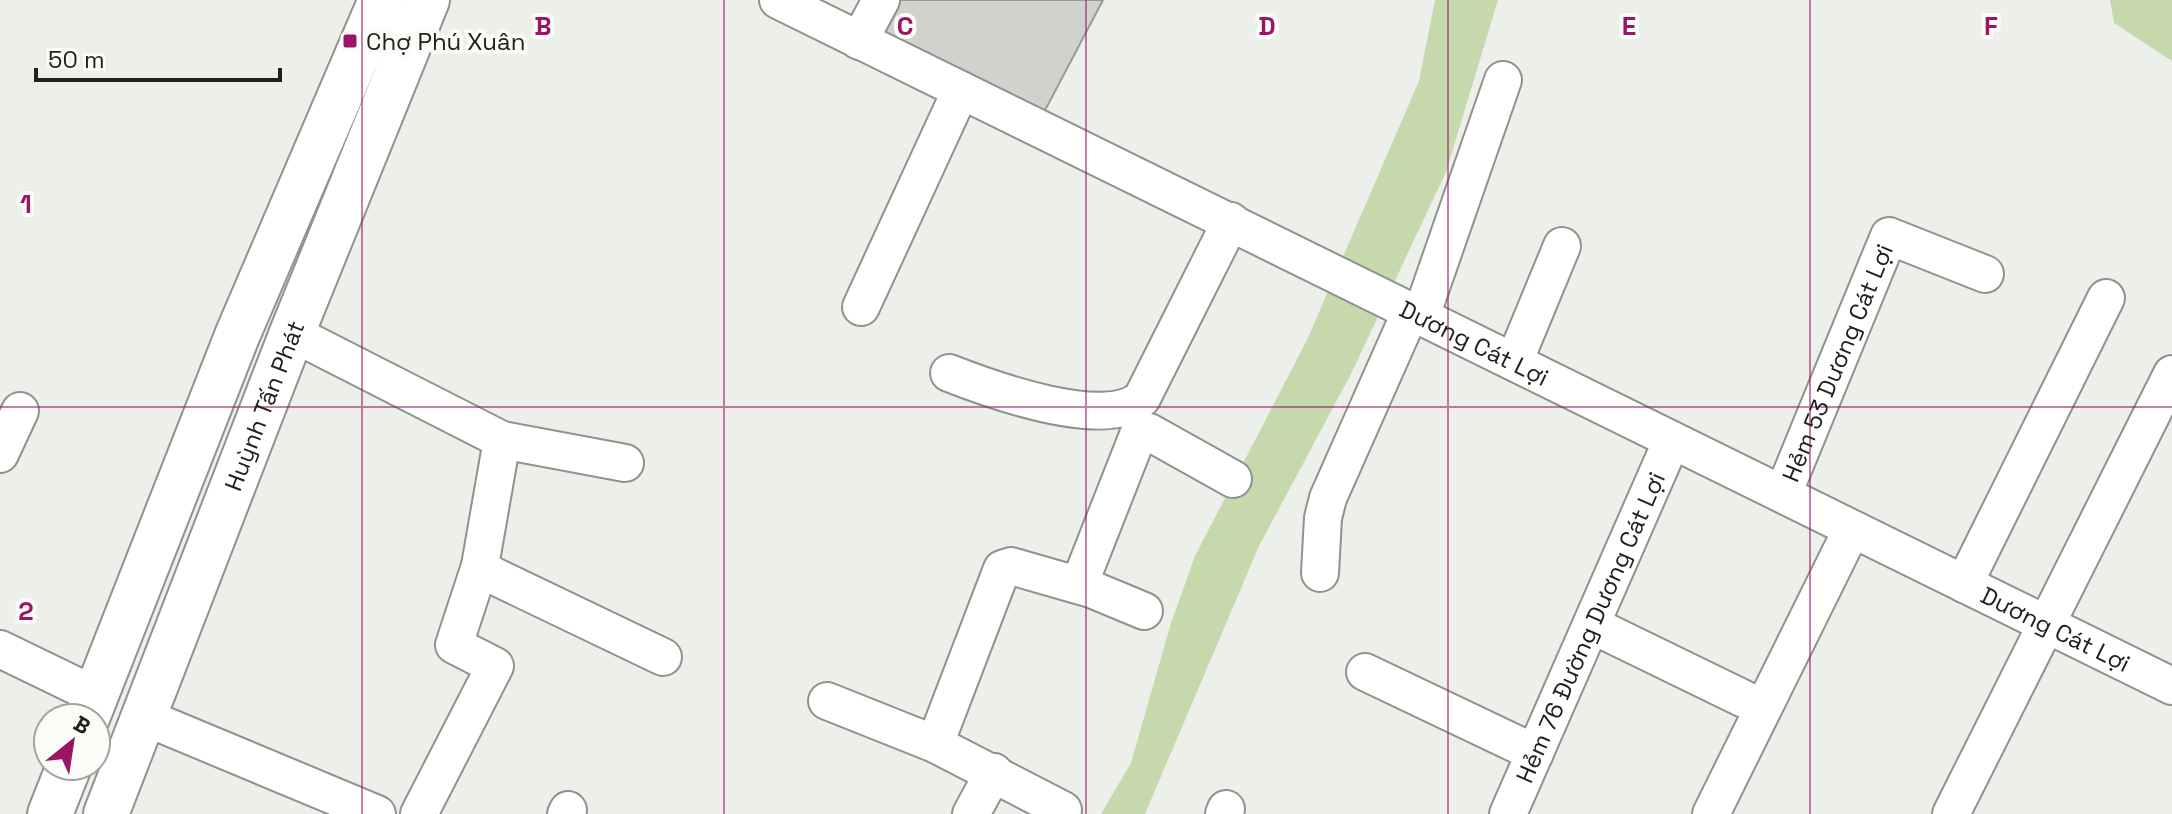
<svg xmlns="http://www.w3.org/2000/svg" width="2172" height="814" font-family="'Space Grotesk',sans-serif">
	<rect width="100%" height="100%" fill="#ecefea"/>
	<path fill="#c5d9ad" d="M1435 0H1498L1446 172 1351 374 1259 546 1145 814H1101L1131 763 1171 623 1195 556 1307 340 1419 81Z
		M2110 0H2172V61L2114 23Z"/>
	<path fill="#d0d2ce" stroke="#989a96" stroke-width="2" d="M889 0H1103L1041 118 870 35Z"/>
	<g fill="none" stroke-linecap="round" stroke-linejoin="round">
		<g stroke="#90928e" stroke-width="40">
			<g id="minor">
				<path id="s1" d="M778 0 2172 686"/>
				<path d="M859 41 881 0"/>
				<path d="M861 307 961 90"/>
				<path d="M1421 316 1503 80"/>
				<path d="M292 333 502 440 480 566 492 575 663 657"/>
				<path d="M1514 362 1562 246"/>
				<path d="M949 373C990 389 1107 432 1142 398L1231 221"/>
				<path d="M502 440 625 463"/>
				<path d="M0 454 20 411"/>
				<path id="s2" d="M1783 494 1889 236 1985 274"/>
				<path d="M1320 573 1323 518 1328 498 1411 311"/>
				<path d="M1964 584 2106 298"/>
				<path d="M1079 585 1140 430 1149 432 1233 479"/>
				<path d="M1592 625 1744 699"/>
				<path d="M0 649 95 695"/>
				<path d="M1365 672 1535 753"/>
				<path d="M827 701 935 744 1063 810"/>
				<path d="M142 716 377 814"/>
				<path d="M935 744 1002 569 1011 566 1091 589 1144 611"/>
				<path d="M419 814 495 666 454 645 480 566"/>
				<path d="M566 814 568 810"/>
				<path d="M971 814 994 772"/>
				<path d="M1224 814 1226 809"/>
				<path id="s3" d="M1508 814 1672 440"/>
				<path d="M1711 814 1852 529"/>
				<path d="M1951 814 2172 374"/>
			</g>
		</g>
		<g stroke="#90928e" stroke-width="48">
			<g id="major">
				<path d="M87 718 237 336 381 0"/>
				<path d="M50 814 69 766"/>
				<path id="s4" d="M106 814 292 333 427 0"/>
			</g>
		</g>
		<use href="#minor" stroke="#fff" stroke-width="36"/>
		<use href="#major" stroke="#fff" stroke-width="44"/>
	</g>
	<path fill="none" stroke="#9b1466" stroke-width="2" stroke-opacity="0.55" d="M362 0V814M724 0V814M1086 0V814M1448 0V814M1810 0V814M0 407H2172"/>
	<rect fill="#9b1466" stroke="#fafcf7" stroke-width="3" x="342" y="33" width="16" height="16" rx="4"/>
	<g text-anchor="middle" dominant-baseline="central" stroke-width="8" stroke-linejoin="round" paint-order="stroke">
		<g font-size="24" fill="#20211f" stroke="#fafcf7" text-anchor="start">
			<text x="366" y="41">Chợ Phú Xuân</text>
		</g>
		<g font-size="24" fill="#20211f" stroke="#fafcf7">
			<text stroke="none"><textPath href="#s1" startOffset="776">Dương Cát Lợi</textPath></text>
			<text stroke="none"><textPath href="#s2" startOffset="142">Hẻm 53 Dương Cát Lợi</textPath></text>
			<text stroke="none"><textPath href="#s4" startOffset="438">Huỳnh Tấn Phát</textPath></text>
			<text stroke="none"><textPath href="#s3" startOffset="204">Hẻm 76 Đường Dương Cát Lợi</textPath></text>
			<text stroke="none"><textPath href="#s1" startOffset="1424">Dương Cát Lợi</textPath></text>
		</g>
	</g>
	<g font-size="26" text-anchor="middle" font-weight="bold" fill="#9b1466" stroke="#fafcf7" stroke-width="8" stroke-linejoin="round" paint-order="stroke">
		<text x="543" y="35">B</text>
		<text x="905" y="35">C</text>
		<text x="1267" y="35">D</text>
		<text x="1629" y="35">E</text>
		<text x="1991" y="35">F</text>
		<text x="26" y="213">1</text>
		<text x="26" y="620">2</text>
	</g>
	<g transform="translate(72 742) rotate(30)"><circle r="38" fill="#fafcf7" stroke="#a3a4a1" stroke-width="2"/>
	<path d="M0-6L14 30L0 20L-14 30Z" fill="#9b1466"/>
	<text y="-12" font-size="22" font-weight="bold" text-anchor="middle" fill="#20211f">B</text>
	</g>
	<path d="M36 68v12h244v-12" fill="none" stroke="#20211f" stroke-width="4"/>
	<text x="48" y="68" font-size="24" fill="#20211f" stroke="#fafcf7" stroke-width="6" paint-order="stroke">50 m</text>
</svg>
